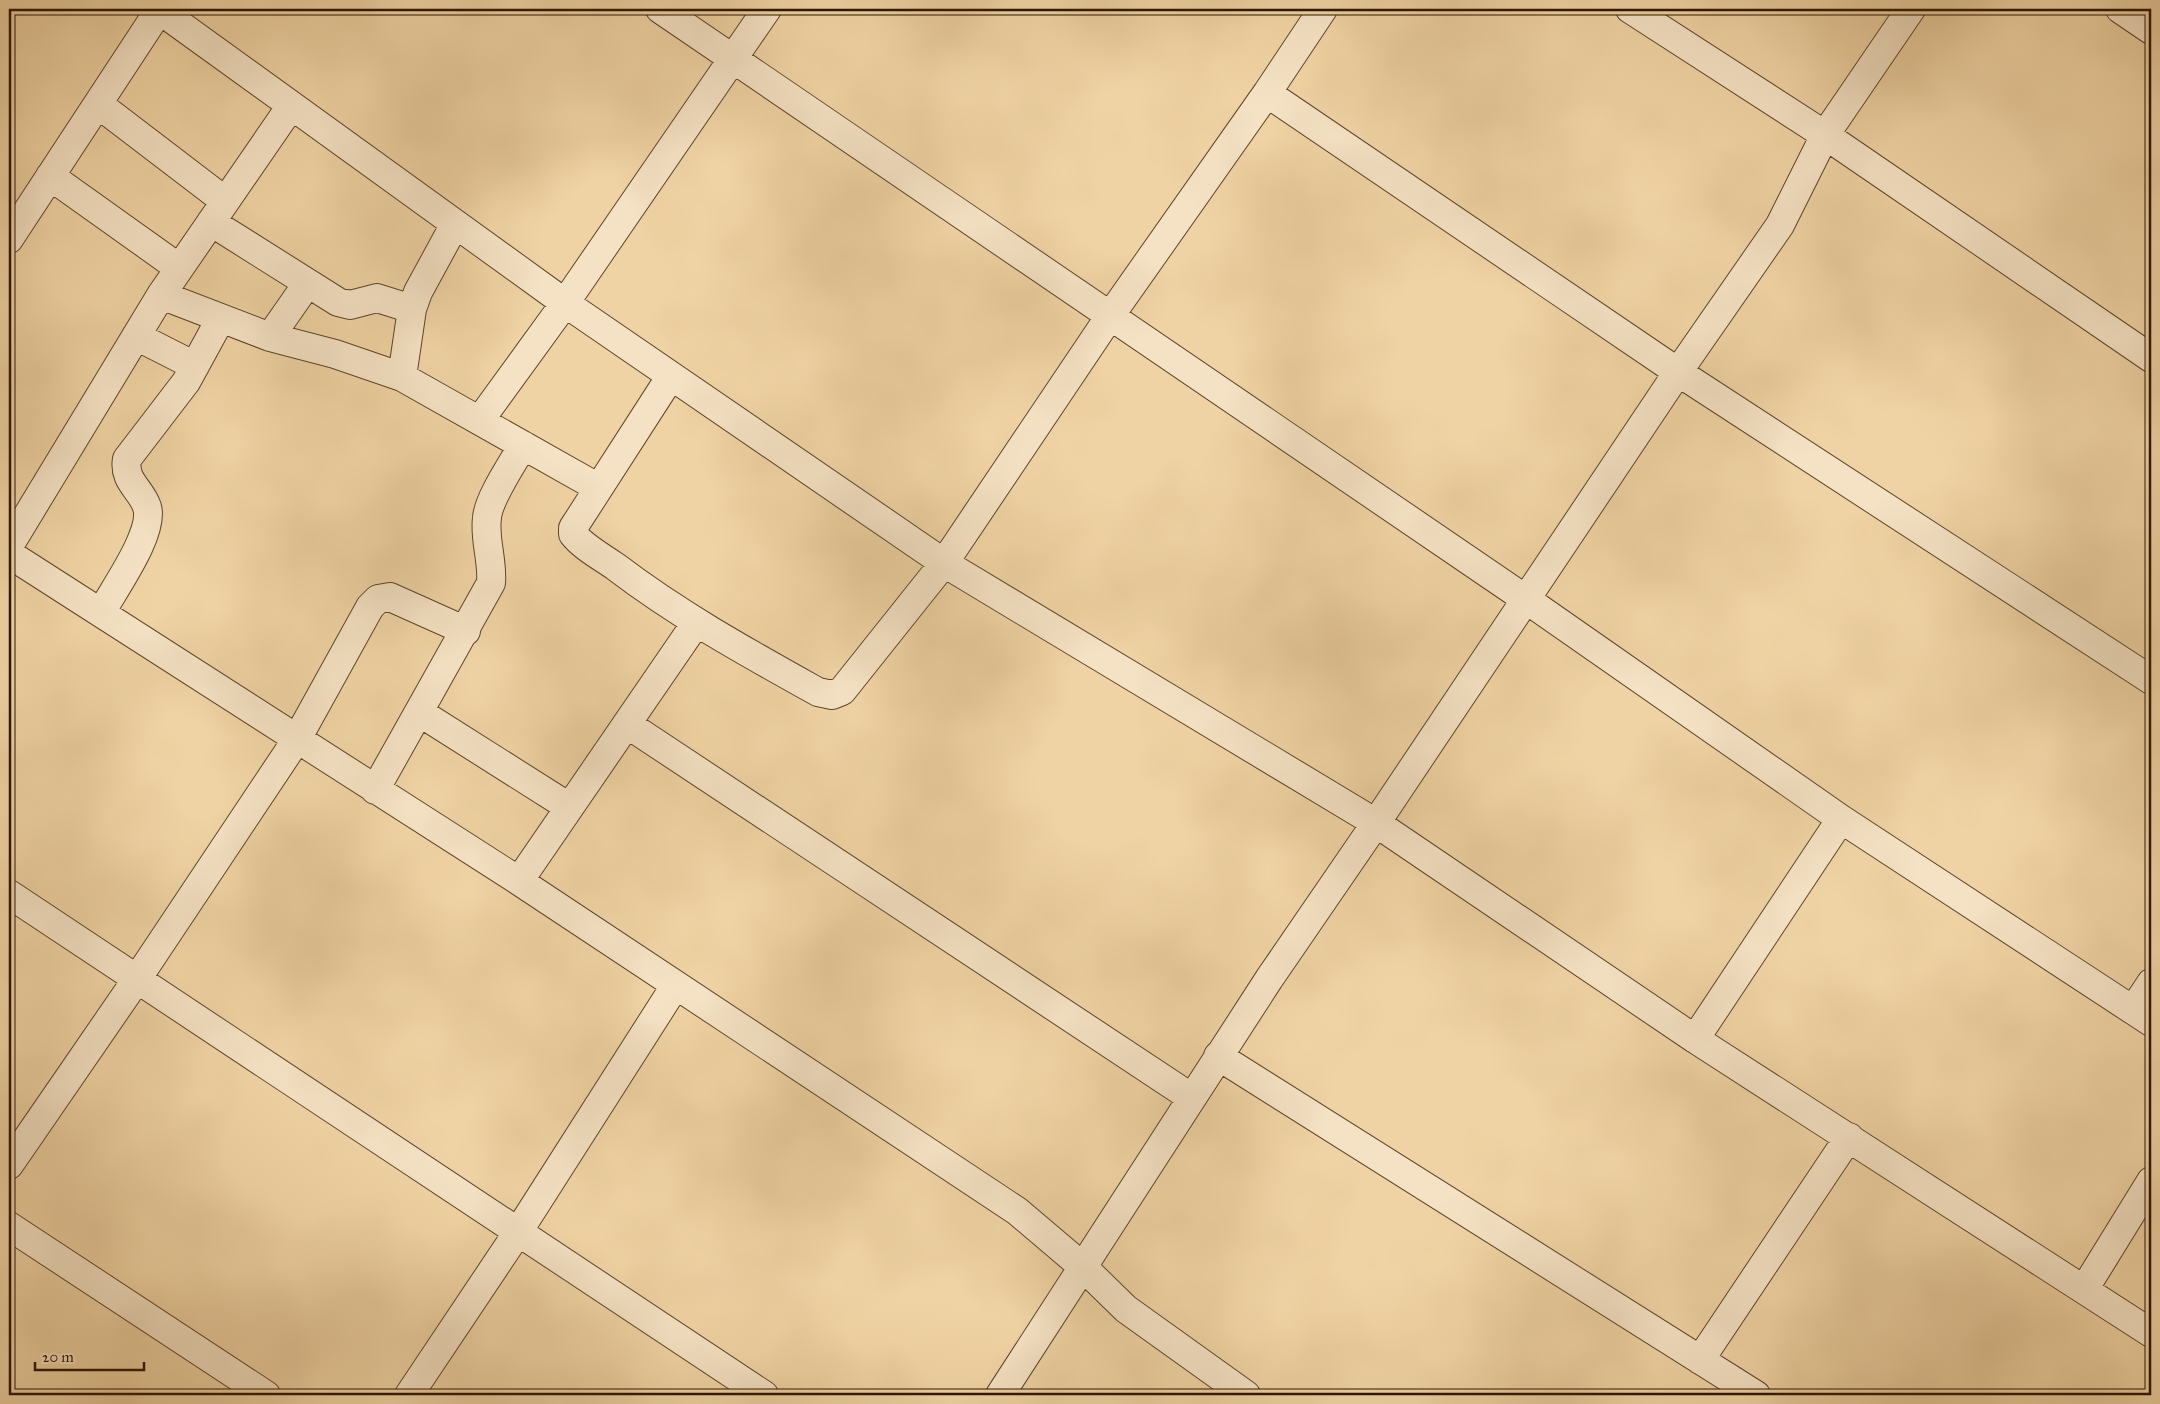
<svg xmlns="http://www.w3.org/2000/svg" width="2160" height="1404" font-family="'IM FELL Great Primer',serif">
	<rect width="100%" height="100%" fill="#f0d3a4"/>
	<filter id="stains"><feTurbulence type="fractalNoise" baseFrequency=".004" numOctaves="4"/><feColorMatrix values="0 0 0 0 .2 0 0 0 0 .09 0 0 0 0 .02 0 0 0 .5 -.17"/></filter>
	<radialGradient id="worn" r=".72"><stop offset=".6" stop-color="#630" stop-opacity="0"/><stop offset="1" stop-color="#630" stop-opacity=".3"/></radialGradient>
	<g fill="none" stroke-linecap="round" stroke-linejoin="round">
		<g stroke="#5d4529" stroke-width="30">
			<path id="street" d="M158 9 565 303 944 563 1376 823 1695 1039 2151 1333
				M660 9 1527 600 1841 819 2151 1022
				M1630 9 1825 135 2151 358
				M2120 9 2151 30
				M1267 93 1678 372 2151 680
				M98 104 225 201
				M50 176 179 268
				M211 222 338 302 350 305 377 298 412 309
				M9 239 160 9
				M161 295 270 337 335 354 402 377 597 487
				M136 336 195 366
				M270 337 307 284
				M671 376 573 528V534C583 547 602 557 616 567 679 615 748 653 818 692L832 695 842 691 944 563 1110 316 1267 93 1323 9
				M402 377 412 309 418 292 455 224
				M480 420 565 303 767 9
				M9 546 161 295 291 106
				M9 554 519 881 1017 1211 1083 1267 1126 1309 1246 1395
				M101 613C113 590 155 533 147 507 141 489 123 481 127 459L186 382 221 318
				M419 712 569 807
				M627 724 1192 1098
				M375 790 491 583C493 561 484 539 487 518 488 499 513 463 523 445
				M519 881 696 623
				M9 894 764 1395
				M2133 1010 2151 983
				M1695 1039 1841 819
				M1218 1056 1756 1395
				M9 1165 137 979 297 739 370 607 378 599 390 597 466 631
				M9 1226 266 1395
				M2085 1288 2151 1181
				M1700 1360 1849 1137
				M409 1395 518 1232 675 986
				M1000 1395 1269 979 1376 823 1678 372 1780 225 1825 135 1911 9"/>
		</g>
		<use href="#street" stroke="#f5e2c4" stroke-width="28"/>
	</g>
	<rect width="2160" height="1404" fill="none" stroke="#f0d3a4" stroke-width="30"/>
	<rect x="10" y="10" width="2140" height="1384" fill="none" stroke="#2c1600" stroke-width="2.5"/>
	<rect x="15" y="15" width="2130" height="1374" fill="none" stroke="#2c1600"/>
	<path d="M35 1362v8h109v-8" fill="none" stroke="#2c1600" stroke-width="2.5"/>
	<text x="42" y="1362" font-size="15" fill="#2c1600" stroke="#f5e2c4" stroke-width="4" paint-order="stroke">20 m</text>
	<rect width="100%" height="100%" filter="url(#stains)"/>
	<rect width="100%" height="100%" fill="url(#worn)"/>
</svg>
